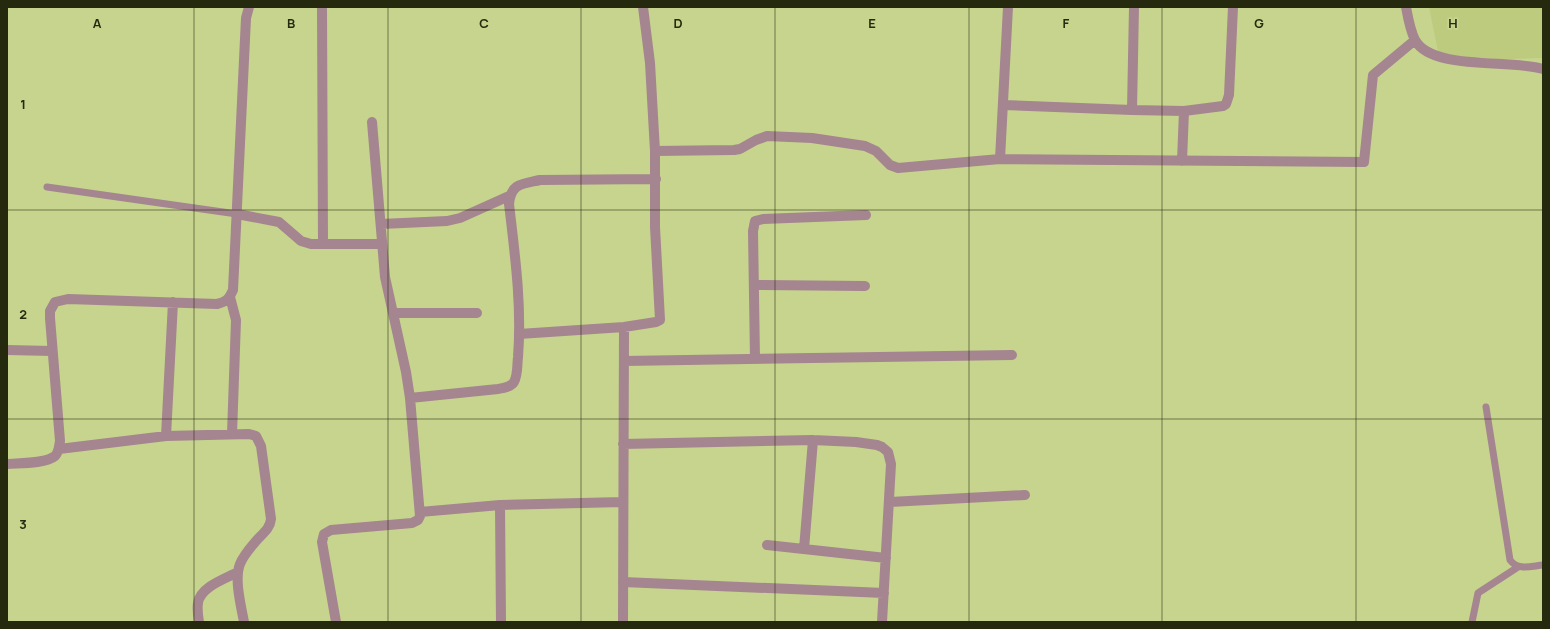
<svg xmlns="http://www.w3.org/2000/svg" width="1550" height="629" font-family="Manrope,sans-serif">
	<rect width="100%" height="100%" fill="#c6d48e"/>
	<path fill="#bdcb7e" d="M1429 7H1543V58L1440 61Z"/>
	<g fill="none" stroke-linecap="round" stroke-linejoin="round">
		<path stroke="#a5858f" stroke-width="7" d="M47 187 237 214
			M1486 407 1510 560C1518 571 1531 566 1543 565
			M1472 622 1478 593 1518 567"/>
		<path stroke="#a5858f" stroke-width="10" d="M322 7 323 244
			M1008 7 1000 159 1364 162 1373 75 1415 40
			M1406 7C1408 18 1410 30 1415 40 1432 71 1511 59 1543 69
			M1003 105 1132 110 1184 111 1223 106 1226 104 1229 95 1233 7
			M1132 110 1134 7
			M655 151 734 150 740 149 756 140 767 136 812 138 865 146 876 151 890 165 898 168 1000 159
			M1182 161 1184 111
			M237 214 279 222 301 241 311 244H382
			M381 224 447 221 460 218 509 196
			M754 285 865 286
			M230 297 236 320 232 434
			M393 313H477
			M519 334 624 327 656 322 660 320 655 227V151L650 63 643 7
			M7 350 52 351
			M755 359 753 231 755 221 763 219 866 215
			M624 361 1012 355
			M410 398 498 389C504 388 511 387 514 382 518 375 517 365 518 357 522 306 515 255 509 204 511 183 522 184 540 180L656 179
			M166 436 173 302
			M623 444 813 440 856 442 877 445 882 447 888 452 891 464 882 622
			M59 449 166 436 249 434 256 436 261 446 271 519C270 529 262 534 256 541 250 548 243 556 240 564 234 579 241 606 244 622
			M7 464C19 463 45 464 55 456 59 452 59 446 60 441L50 318V311L55 302 68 299 217 304C226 302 229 299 233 290L246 18 249 7
			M890 502 1025 495
			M500 505 501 622
			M420 512 500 505 623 502
			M767 545 886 558
			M804 549 813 440
			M623 582 884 593
			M199 622C198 616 197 609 198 603 200 587 225 579 238 572
			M336 622 322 542 324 534 331 530 412 523 418 520 420 516 410 398 406 372 385 277 372 122
			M623 622 624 327"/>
	</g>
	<path fill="none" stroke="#252a0e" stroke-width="1" stroke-opacity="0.55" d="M194 7V622M388 7V622M581 7V622M775 7V622M969 7V622M1162 7V622M1356 7V622M7 210H1543M7 419H1543"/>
	<g font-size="13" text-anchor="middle" font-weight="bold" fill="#252a0e" stroke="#c6d48e" stroke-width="3.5" stroke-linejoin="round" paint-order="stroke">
		<text x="97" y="28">A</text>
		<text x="291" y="28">B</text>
		<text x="484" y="28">C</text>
		<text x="678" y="28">D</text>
		<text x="872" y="28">E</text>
		<text x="1066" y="28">F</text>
		<text x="1259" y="28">G</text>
		<text x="1453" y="28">H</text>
		<text x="23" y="109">1</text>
		<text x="23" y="319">2</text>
		<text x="23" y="529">3</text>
	</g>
	<rect width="1550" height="629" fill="none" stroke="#252a0e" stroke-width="16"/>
</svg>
